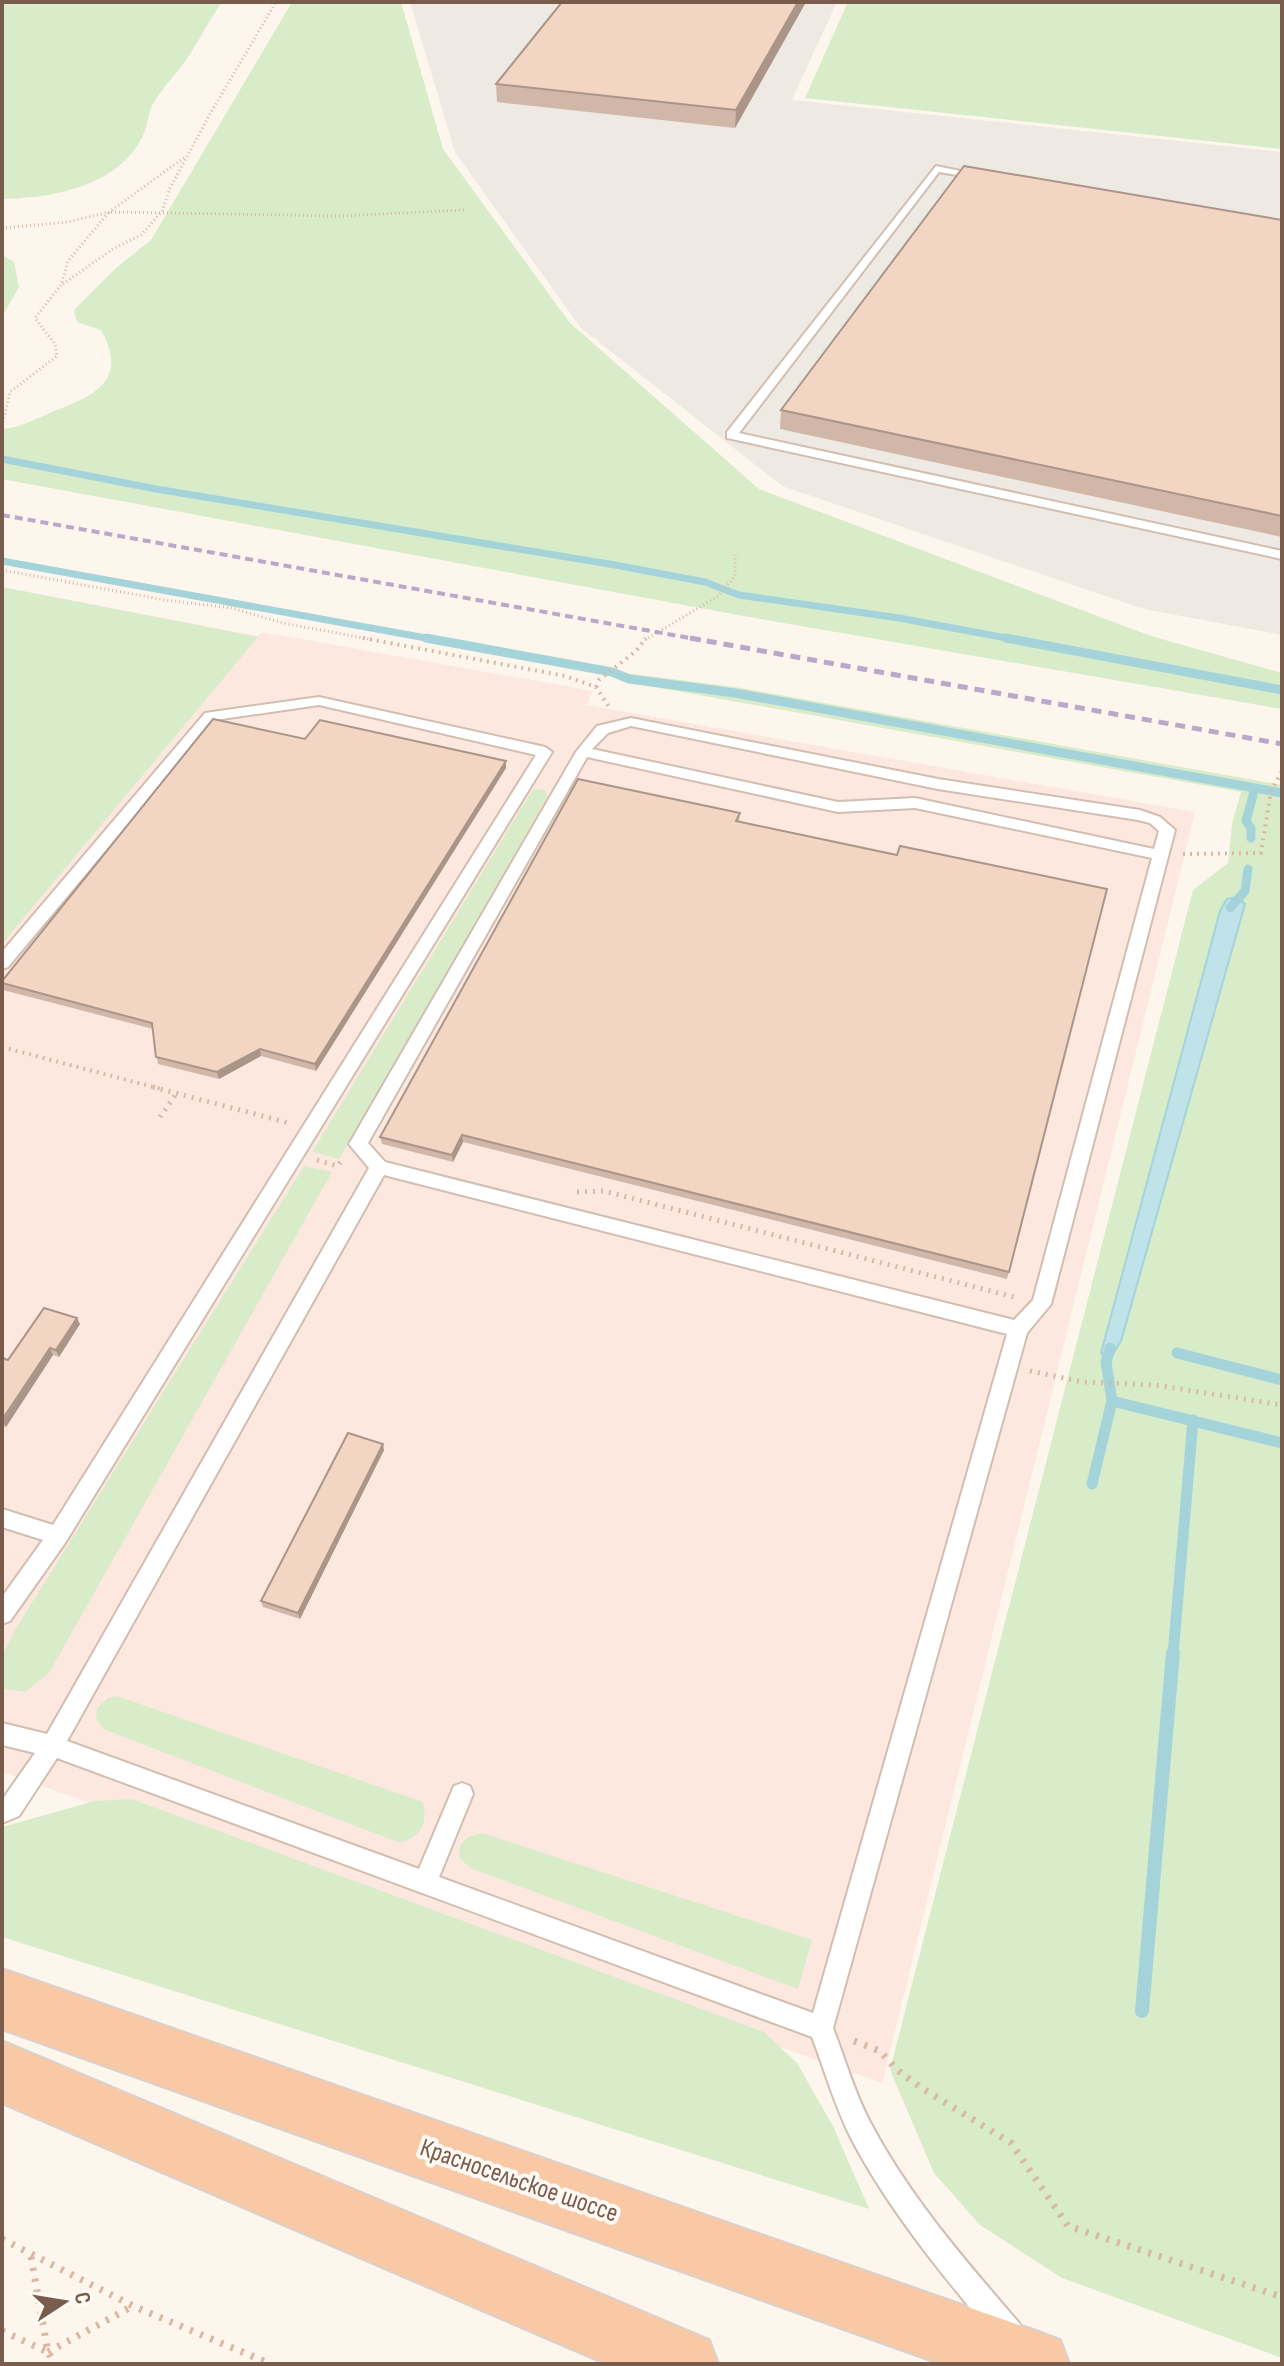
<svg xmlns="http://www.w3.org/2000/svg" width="1284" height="2366" font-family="'Sofia Sans Condensed',sans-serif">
	<rect width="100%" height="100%" fill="#fdf6ec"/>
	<path fill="#fde8e0" d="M2 587 257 636 262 632 593 691 586 705 1195 812 882 2083 2 1772Z"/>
	<path fill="#efe9e4" d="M410 2H837L792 100 1282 152V635L1144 609 782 486 581 328 455 152Z"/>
	<path fill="#d8ecc9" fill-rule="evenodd" d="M2 2H222C210 19 201 37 190 54 179 72 163 86 153 104 148 112 148 124 144 133 121 186 54 198 2 199Z
		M292 2H401L443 149 570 323 759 489 1151 636 1282 673V709L738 615 2 479V429C17 429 35 419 50 413 92 396 130 383 101 330L77 322 74 310 116 268 151 240Z
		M848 2H1282V149L805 98Z
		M2 255 14 262 19 287 2 317Z
		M2 587 258 637 2 944Z
		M617 672 735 687 1282 785V2358L1062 2278 980 2225 934 2173 890 2070 1193 890 1228 863 1232 824 1241 792 637 684 615 677ZM1244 905 1121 1341 1109 1360 1101 1352 1220 911Z
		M533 789 545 790 547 797 339 1159 312 1152Z
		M304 1166 332 1172 49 1673 25 1692 5 1689 2 1687V1656L15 1630Z
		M117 1696 423 1802C428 1823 421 1837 400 1843L103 1729 96 1719 97 1708 108 1698Z
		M132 1799 764 2032 797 2063 833 2126 869 2209 2 1937V1827L95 1801Z
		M482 1833 812 1940 798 1989 470 1868 459 1857 460 1845 468 1837Z"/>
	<path fill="#bfe3e8" stroke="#a5d3da" stroke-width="2" d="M1238 897 1245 904 1121 1341 1109 1360 1101 1353 1220 911 1227 899Z"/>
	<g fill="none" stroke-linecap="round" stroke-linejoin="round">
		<path stroke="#a5d3da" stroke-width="7" d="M2 459 156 489 615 565 705 582 739 595 899 618 1017 640
			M2 561 437 640"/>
		<path stroke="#a5d3da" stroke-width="9" d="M426 638 612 672 629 679 735 693 1282 793
			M1006 638 1282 690
			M1251 838V828L1246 821 1255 788
			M1230 908 1245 891 1248 869"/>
		<path stroke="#a5d3da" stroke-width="11" d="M1110 1348 1106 1362 1112 1401
			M1177 1353 1282 1380
			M1092 1484 1112 1401 1282 1443
			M1173 1655 1193 1420"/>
		<path stroke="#a5d3da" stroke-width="14" d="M1142 2011 1173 1653"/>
		<g stroke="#d1beb0" stroke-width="4">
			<path id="service" d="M936 166 985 176 980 179 939 172 739 433 1282 551V559L727 438V432Z
				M319 697 545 747 552 752 65 1543 10 1621 2 1624V1597L43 1540 2 1527V1509L53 1525 536 755 319 705 215 720 8 967 2 969V952L205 713Z
				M631 718 938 779 1140 810 1160 817 1175 830 1051 1304 1027 1333 833 2028C845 2059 854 2091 869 2120 908 2195 964 2259 1019 2323L1023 2333 1019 2343 1009 2347 999 2343C946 2279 891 2214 852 2140 835 2107 825 2071 812 2037L57 1758 19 1816 2 1823V1800L35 1753 2 1745V1723L47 1734 369 1168 349 1144 352 1139 576 752 597 726ZM631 726 938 789 1138 820 1150 823 1159 831 1154 849 915 798 838 802 592 749 608 733ZM587 757 838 812 915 808 1152 858 1033 1300 1014 1320 385 1162 368 1143ZM384 1175 1007 1334 813 2013 439 1877 473 1794 470 1786 462 1783 454 1786 419 1869 67 1741Z"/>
		</g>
		<g stroke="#dad1cd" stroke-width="4">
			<path id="trunk" d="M2 1969 1036 2331 1060 2340 1069 2364H942L2 2029Z
				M2 2041 709 2340 718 2364H607L2 2103Z"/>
		</g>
		<path stroke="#d9b8a5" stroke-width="3" stroke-dasharray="1 3" stroke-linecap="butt" d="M2 228 68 222 109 212 185 157
			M63 284 113 249 141 235 162 211 170 188 210 114 276 2
			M2 426 10 392 57 356 55 344 35 318 61 285 68 261 109 212 340 216 464 210
			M2 570 165 600 232 608 283 623 374 640
			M645 640 718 596 735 576V555"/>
		<path stroke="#d9b8a5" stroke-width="4" stroke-dasharray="2 5" stroke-linecap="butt" d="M363 638 565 676 596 687 609 707
			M596 687 599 680 636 651 646 638
			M1183 854 1261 853 1271 791 1282 771
			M2 1047 161 1089"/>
		<path stroke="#d9b8a5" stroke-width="5" stroke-dasharray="2 6" stroke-linecap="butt" d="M153 1087 289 1123
			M160 1117 177 1093
			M317 1160 337 1166 343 1159
			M577 1192 604 1191 1014 1297
			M1030 1371 1083 1382 1155 1385 1282 1405"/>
		<path stroke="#d9b8a5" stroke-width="7" stroke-dasharray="3 8" stroke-linecap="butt" d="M854 2041 880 2051 897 2070 923 2089 1011 2143 1068 2226 1282 2297
			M2 2239 133 2306 271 2364
			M31 2257 48 2352 55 2364
			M2 2331 48 2352
			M48 2352 133 2306"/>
		<use href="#service" fill="#fff" fill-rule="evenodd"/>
		<use href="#trunk" fill="#f9c8a4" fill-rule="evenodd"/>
		<path stroke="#b9a8c9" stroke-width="4" stroke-dasharray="8 5" stroke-linecap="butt" d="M2 515 701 640"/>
		<path stroke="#b9a8c9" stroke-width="5" stroke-dasharray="10 7" stroke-linecap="butt" d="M690 638 1282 744"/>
	</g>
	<path fill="#d1b7a8" d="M562 2H806L735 128 497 102 496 84Z
		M1282 220V537L780 429 781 410Z
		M305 739 506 761V768L316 1071 261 1056 219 1079 158 1064 153 1029 3 990 2 981Z
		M740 813 739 822 897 855 1107 889 1007 1279 463 1142 453 1162 382 1144 380 1137Z
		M80 1324 59 1357 53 1355 6 1427 2 1426V1358L8 1360Z
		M384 1450 300 1619 263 1607 261 1601Z"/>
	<path fill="#aa9588" d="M798 2H806L735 128 736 110Z
		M506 761V768L316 1071 315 1064Z
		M260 1049 261 1056 219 1079 217 1072Z
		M462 1135 463 1142 453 1162 452 1155Z
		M77 1318 80 1324 59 1357 56 1350Z
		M50 1348 53 1355 6 1427 3 1421Z
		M383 1444 384 1450 300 1619 298 1613Z"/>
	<path fill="#f3d5c3" stroke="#aa9588" stroke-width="2" d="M562 2H798L736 110 496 84Z
		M964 166 1282 220V516L781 410Z
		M213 719 305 739 320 720 506 761 315 1064 260 1049 217 1072 156 1057 152 1023 2 983V981Z
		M578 779 740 813 736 821 897 855 900 846 1107 889 1009 1272 462 1135 452 1155 380 1137Z
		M44 1308 77 1318 56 1350 50 1348 2 1420V1358L8 1360Z
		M348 1433 383 1444 298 1613 261 1601Z"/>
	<g text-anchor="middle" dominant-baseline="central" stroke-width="8" stroke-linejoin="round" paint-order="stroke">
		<g font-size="26" fill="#7a5c4d" stroke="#fffaf3">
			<text transform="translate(519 2181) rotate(19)">Красносельское шоссе</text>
		</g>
	</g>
	<rect width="1284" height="2366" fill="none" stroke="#7a5c4d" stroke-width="8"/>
	<g transform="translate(64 2302) rotate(78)" stroke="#fffaf3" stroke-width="6" paint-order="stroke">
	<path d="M0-6L14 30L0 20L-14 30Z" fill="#7a5c4d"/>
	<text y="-12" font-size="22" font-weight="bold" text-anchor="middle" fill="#7a5c4d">С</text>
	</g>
</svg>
